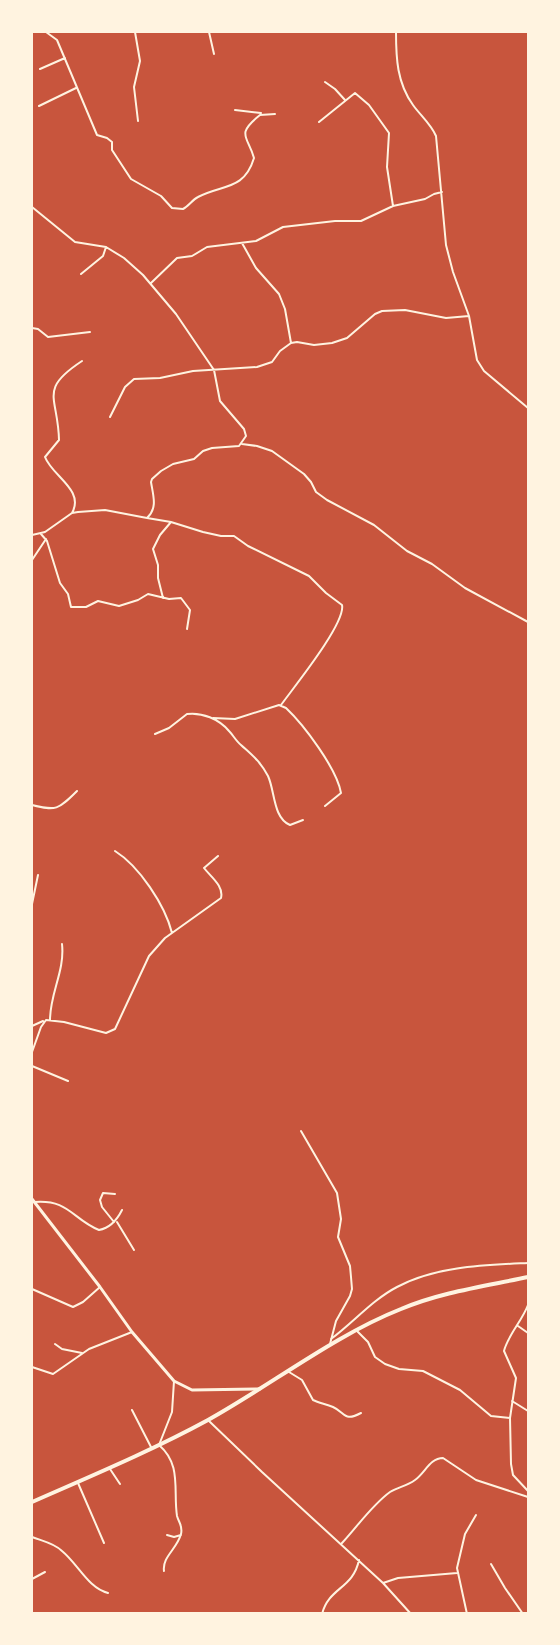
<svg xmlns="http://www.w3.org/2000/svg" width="560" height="1645" font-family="'Exo 2',sans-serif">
	<rect width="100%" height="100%" fill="#c8553d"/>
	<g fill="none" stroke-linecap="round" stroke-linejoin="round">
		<path stroke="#fff3e0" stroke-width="2" d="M46 32 57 40 97 135 107 138 112 142V150L131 179 161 196 172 208 183 209C189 206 192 200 198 197 222 184 244 191 254 158 248 136 235 135 260 115L275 114
			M135 32 140 61 134 87 138 121
			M209 32 214 54
			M396 32C396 58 397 83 413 105 420 115 431 124 436 136L446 245 453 272 469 316 477 360 484 371 528 408
			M40 69 65 58
			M325 82 335 89 345 100
			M39 106 76 88
			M235 110 261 113
			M319 122 355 93 369 105 389 133 387 167 393 206
			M32 207 75 242 106 247 124 258 143 275 176 314 214 370 220 401 244 429 246 436 239 446 212 448 203 451 194 459 173 464 161 471 152 479 151 482C153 495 158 508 147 518L105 510 78 512 72 513 45 532 32 535
			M242 243 256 268 279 294 285 309 291 343
			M81 274 103 256 106 247
			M151 283 177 258 192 256 207 247 256 241 283 227 335 221H361L393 206 425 199 434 194 442 192
			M32 328 38 329 48 337 90 332
			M110 417 125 387 134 379 160 378 193 371 257 367 272 362 280 351 291 343 297 342 314 345 332 343 347 338 375 314 382 311 405 310 446 318 469 316
			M242 444 257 446 272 451 304 474 311 482 316 492 327 500 374 525 407 551 432 564 465 588 528 622
			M72 513C85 490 52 476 45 457L59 440C58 396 38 390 82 361
			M147 518 171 522 203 532 221 536H234L248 546 309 576 326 593 342 605C346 623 294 687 281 705
			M41 534 47 541 60 583 68 594 71 607H86L98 601 119 606 138 600 148 594 169 599 181 598 190 610 187 629
			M32 560 46 539
			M163 598 158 578V565L153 549 160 535 171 522
			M213 718 235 719 279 705 286 708C304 725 337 769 341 793L325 806
			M155 734 169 728 187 714C202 712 219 719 229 731 233 735 236 741 241 745 253 756 260 761 268 776 275 791 273 818 290 825L303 820
			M32 805C56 811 58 810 77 791
			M115 851C139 866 165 905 172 933
			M32 904 38 875
			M32 939V950
			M50 1020C50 993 65 971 62 944
			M32 1026 43 1021
			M32 1052 41 1027 46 1020 64 1022 106 1033 115 1029 149 956 165 938 221 898C224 886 211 877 204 868L218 856
			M32 1066 68 1081
			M301 1131 337 1193 341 1219 338 1237 350 1266 351 1277 352 1289 350 1296 336 1321 330 1344
			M34 1202C69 1199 72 1219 99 1230 110 1228 117 1220 122 1210
			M114 1222 102 1207 100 1200 103 1193 115 1194
			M117 1222 134 1250
			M32 1289 73 1307 83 1302 100 1287
			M528 1305C522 1321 508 1335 504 1351L516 1378 510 1418 511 1464 513 1475 528 1491
			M518 1326 528 1333
			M357 1331 368 1342 375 1357 385 1364 399 1369 423 1371 460 1390 491 1416 510 1418
			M331 1339C353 1323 372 1300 397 1287 436 1266 485 1265 528 1263
			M55 1344 62 1349 82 1353
			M32 1367 53 1374 89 1349 132 1332
			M289 1372 302 1380 313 1400C319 1403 326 1404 333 1407 346 1413 344 1422 361 1413
			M512 1401 528 1411
			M132 1410 152 1449
			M209 1421 262 1472 383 1583 411 1614
			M110 1469 120 1484
			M78 1483 104 1543
			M167 1535 174 1537 181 1535
			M32 1537C42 1541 54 1543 62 1551 78 1564 88 1588 108 1593
			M342 1543C357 1527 372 1505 390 1492 398 1487 407 1486 415 1480 425 1473 430 1458 443 1458L476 1480 528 1497
			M491 1564 505 1588 523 1614
			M164 1571C162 1557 177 1549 181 1534 183 1526 179 1523 177 1516 173 1490 182 1465 159 1445L172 1412 174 1381
			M32 1579 45 1572
			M383 1583 398 1578 457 1573
			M322 1614C329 1587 353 1589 359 1560
			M467 1614 457 1568 465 1534 476 1515"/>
		<path stroke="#fff3e0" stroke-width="3" d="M32 1199 100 1287 132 1332 174 1381 192 1390 260 1389"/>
		<path stroke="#fff3e0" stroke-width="4" d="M32 1502C91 1476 151 1451 208 1420 271 1385 335 1335 401 1309 441 1292 486 1286 528 1277"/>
	</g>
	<rect width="560" height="1645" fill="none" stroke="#fff3e0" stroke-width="66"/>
</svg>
